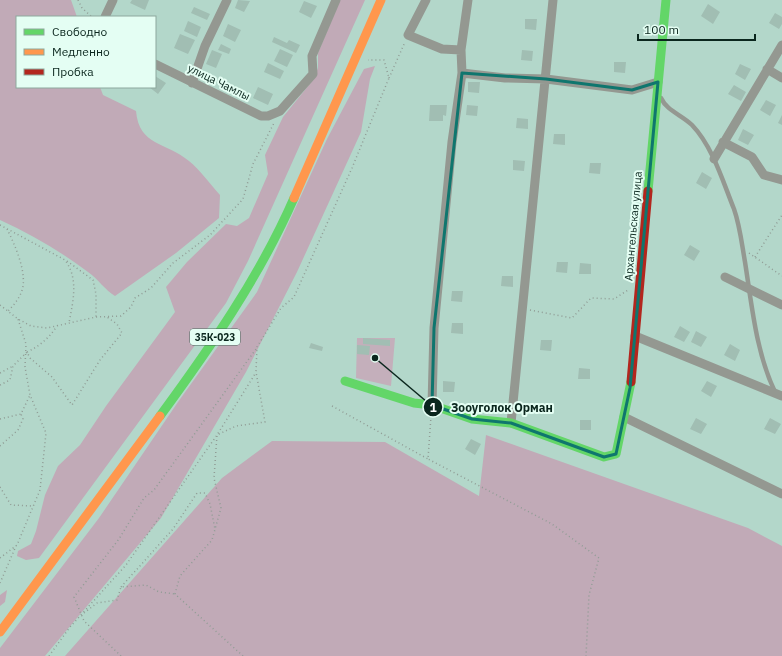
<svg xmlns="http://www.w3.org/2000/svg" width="782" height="656" font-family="'IBM Plex Sans',sans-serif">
	<rect width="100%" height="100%" fill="#b3d7ca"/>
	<path fill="#c4afbb" d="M357 338H395L391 386 356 378Z"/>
	<path fill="#c1aab7" d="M0 0H71L77 17H17V87H100L103 95 136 111C139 146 166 142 189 161 200 170 210 184 220 195L219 218 176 253 115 296C105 290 98 279 88 272 60 251 31 234 0 220Z
		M340 0H365L248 261 226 303 39 558 26 560 17 556 18 551 31 544 36 531 45 495 58 466 80 445 106 406 175 312 166 287 187 262 226 224 237 226 249 218 268 174 265 155 283 117 313 80 318 68V53Z
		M375 66 370 79 361 132 297 272 246 372 161 518 45 656H0V648L99 518 178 402 257 292 327 139 364 69Z
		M486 435 748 528 782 546V656H65L222 478 272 441 385 442 479 496Z
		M7 590 5 602 0 606V595Z"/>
	<path fill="#a1beb3" d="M132 0H149L145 10 130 3Z
		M238 0 250 1 244 12 235 8Z
		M304 1 317 6 311 18 299 12Z
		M708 4 720 12 713 24 701 16Z
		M194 7 210 14 207 20 191 13Z
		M775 13 782 17V24L779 29 769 23Z
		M525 19H537L536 30 525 29Z
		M188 21 201 27 197 37 184 31Z
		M228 24 241 30 235 42 223 36Z
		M180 34 195 40 188 54 174 48Z
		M274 37 287 43 289 40 300 45 296 53 272 42Z
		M221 44 231 49 229 54 218 50Z
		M280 49 293 55 287 67 274 61Z
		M212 50 222 54 216 68 206 64Z
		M522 50 533 51 532 61 521 60Z
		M614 62H626L625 73 614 72Z
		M268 63 284 71 280 79 264 72Z
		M740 64 751 69 745 80 735 74Z
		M155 76 166 83 158 94 149 87H155Z
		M468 82H480L479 93 468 92Z
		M734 85 746 92 741 101 728 94Z
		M258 87 273 94 268 105 253 98Z
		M766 100 776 105 770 116 760 110Z
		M430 105H447L446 116 443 115V121H429Z
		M467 105 478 106 477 116 466 115Z
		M782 115V125L778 123Z
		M517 118 528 119V129L516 128Z
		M743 129 754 135 748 145 738 140Z
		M554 134H565V145L553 144Z
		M513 160 525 161 524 171 513 170Z
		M590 163H601L600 174 589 173Z
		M702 172 712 178 706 189 696 183Z
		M690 245 700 251 694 261 684 255Z
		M557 262H568L567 273 556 272Z
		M580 263 591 264V274H579Z
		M502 276H513V287L501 286Z
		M452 291H463L462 302 451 301Z
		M452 323H463V334L451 333Z
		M680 326 690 332 684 342 674 337Z
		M696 331 707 337 701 347 691 342Z
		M363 338 390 340V346L363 344Z
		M541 340H552L551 351 540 350Z
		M311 343 323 347 322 351 309 348Z
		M730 344 740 350 735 361 724 355Z
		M357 345 370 346 369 355 357 354Z
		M579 368 590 369V379H578Z
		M443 381 455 382 454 392H443Z
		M707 381 717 386 711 397 701 391Z
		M696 418 707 424 701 434 690 429Z
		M770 418 781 424 775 434 764 429Z
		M580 420H591V430H580Z
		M471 439 481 444 475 455 465 449Z"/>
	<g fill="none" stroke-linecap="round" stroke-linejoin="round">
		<path stroke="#909c95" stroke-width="1.5" stroke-dasharray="1 3" stroke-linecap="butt" d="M78 0 82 8 92 17
			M389 78 405 42
			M0 225 65 260C79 279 73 301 69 323
			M7 229C15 245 29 276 21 293 18 300 13 306 8 311
			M749 253 782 276
			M755 257 782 215
			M67 261 93 280 96 294V317
			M0 305 18 319 31 326 47 328 96 317 121 316 131 307 135 298 151 288 173 263 210 235 243 199 253 164 274 123
			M530 310 572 318 591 298 614 299 628 290
			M27 352C40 346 49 338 57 326
			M0 373 13 366
			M0 385 10 380 13 366 27 352 30 358 52 377 72 405 100 360 122 333 117 324 107 317
			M332 406 428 459
			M431 416 428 459 552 524 599 558 589 595 586 656
			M0 419 21 414 30 395
			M0 446 18 430 23 419 21 414
			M0 487 11 505 33 506
			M0 558 17 545 40 490 46 433 30 395 25 367 26 344 18 319
			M0 583 16 546
			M121 587 173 529 197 493H205L210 504 215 529
			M84 613 97 603 117 600 121 587 146 585 159 592 175 594
			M49 656 70 627 126 565 217 435 255 374
			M121 656 84 621 74 597 119 539 144 498 154 490 256 349
			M243 656 175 594 180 576 212 540 221 508 214 478 217 435 236 426 265 422 256 372 257 347 281 308 294 297 352 168 389 78 384 60H368"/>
		<path stroke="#949891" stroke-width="4.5" d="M661 98C667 111 682 115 692 125 713 147 723 182 734 209 740 226 742 245 745 262 752 306 756 352 775 392"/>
		<path stroke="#949891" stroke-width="9" d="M426 0 408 35 442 49 461 50 462 73 452 142 434 328 432 405
			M105 17 113 0
			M461 50 468 0
			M155 64 261 116H268L280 111 313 74 312 56 336 0
			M767 69 782 78
			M462 73 505 78 546 79 632 90 658 82
			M192 83 205 46 227 0
			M723 142 752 157 764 175 782 180
			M714 159 782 45
			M725 277 782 305
			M635 336 782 396
			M624 417 782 494
			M511 423 553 0"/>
		<path stroke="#63d668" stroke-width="9" d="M648 191 666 0
			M345 381 414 403 432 405 472 419 511 423 604 457 616 454 631 382
			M160 416C210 348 260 276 294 198"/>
		<path stroke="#ff974d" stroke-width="9" d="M294 198 381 0
			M0 632 160 416"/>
		<path stroke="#b3261e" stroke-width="9" d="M631 382 648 191"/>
	</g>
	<path fill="none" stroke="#0f766e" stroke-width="3" stroke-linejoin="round" d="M462 73 546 79 632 90 658 82 630 388 616 454 604 457 511 423 472 419 432 405 434 328Z"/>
	<g text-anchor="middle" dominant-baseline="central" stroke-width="4" stroke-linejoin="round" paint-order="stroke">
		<rect fill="#e4fef3" stroke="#4b675d" stroke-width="1" x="190" y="329" width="50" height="16" rx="3"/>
		<g font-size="10" font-weight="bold" fill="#0a261d">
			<text x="215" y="337">35К-023</text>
		</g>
		<g font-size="11" fill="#0a261d" stroke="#e4fef3">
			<text transform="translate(219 82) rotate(26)">улица Чамлы</text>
			<text transform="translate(633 226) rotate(-85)">Архангельская улица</text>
		</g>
	</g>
	<path fill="none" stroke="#0a261d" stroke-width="1.5" d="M375 358L433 407"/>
	<g fill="#0a261d" stroke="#e4fef3" stroke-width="1.5">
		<circle cx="375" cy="358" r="4"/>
		<circle cx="433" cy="407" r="10"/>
	</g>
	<g font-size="12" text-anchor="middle" font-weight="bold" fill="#fff">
		<text x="433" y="412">1</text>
	</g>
	<g font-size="12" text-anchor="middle" font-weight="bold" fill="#0a261d" stroke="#e4fef3" stroke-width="4" stroke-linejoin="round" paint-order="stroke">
		<text x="502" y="412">Зооуголок Орман</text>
	</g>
	<rect x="16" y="16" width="140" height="72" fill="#e4fef3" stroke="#8da89d"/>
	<rect x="24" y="29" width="20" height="6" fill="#63d668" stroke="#8da89d"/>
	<text x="52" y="36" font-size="12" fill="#0a261d">Свободно</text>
	<rect x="24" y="49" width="20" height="6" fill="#ff974d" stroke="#8da89d"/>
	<text x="52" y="56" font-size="12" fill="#0a261d">Медленно</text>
	<rect x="24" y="69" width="20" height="6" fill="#b3261e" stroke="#8da89d"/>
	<text x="52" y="76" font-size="12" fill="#0a261d">Пробка</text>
	<path d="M638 34v6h117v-6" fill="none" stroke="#0a261d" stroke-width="2"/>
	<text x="644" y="34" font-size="12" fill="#0a261d" stroke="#e4fef3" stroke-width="3" paint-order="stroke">100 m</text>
</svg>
